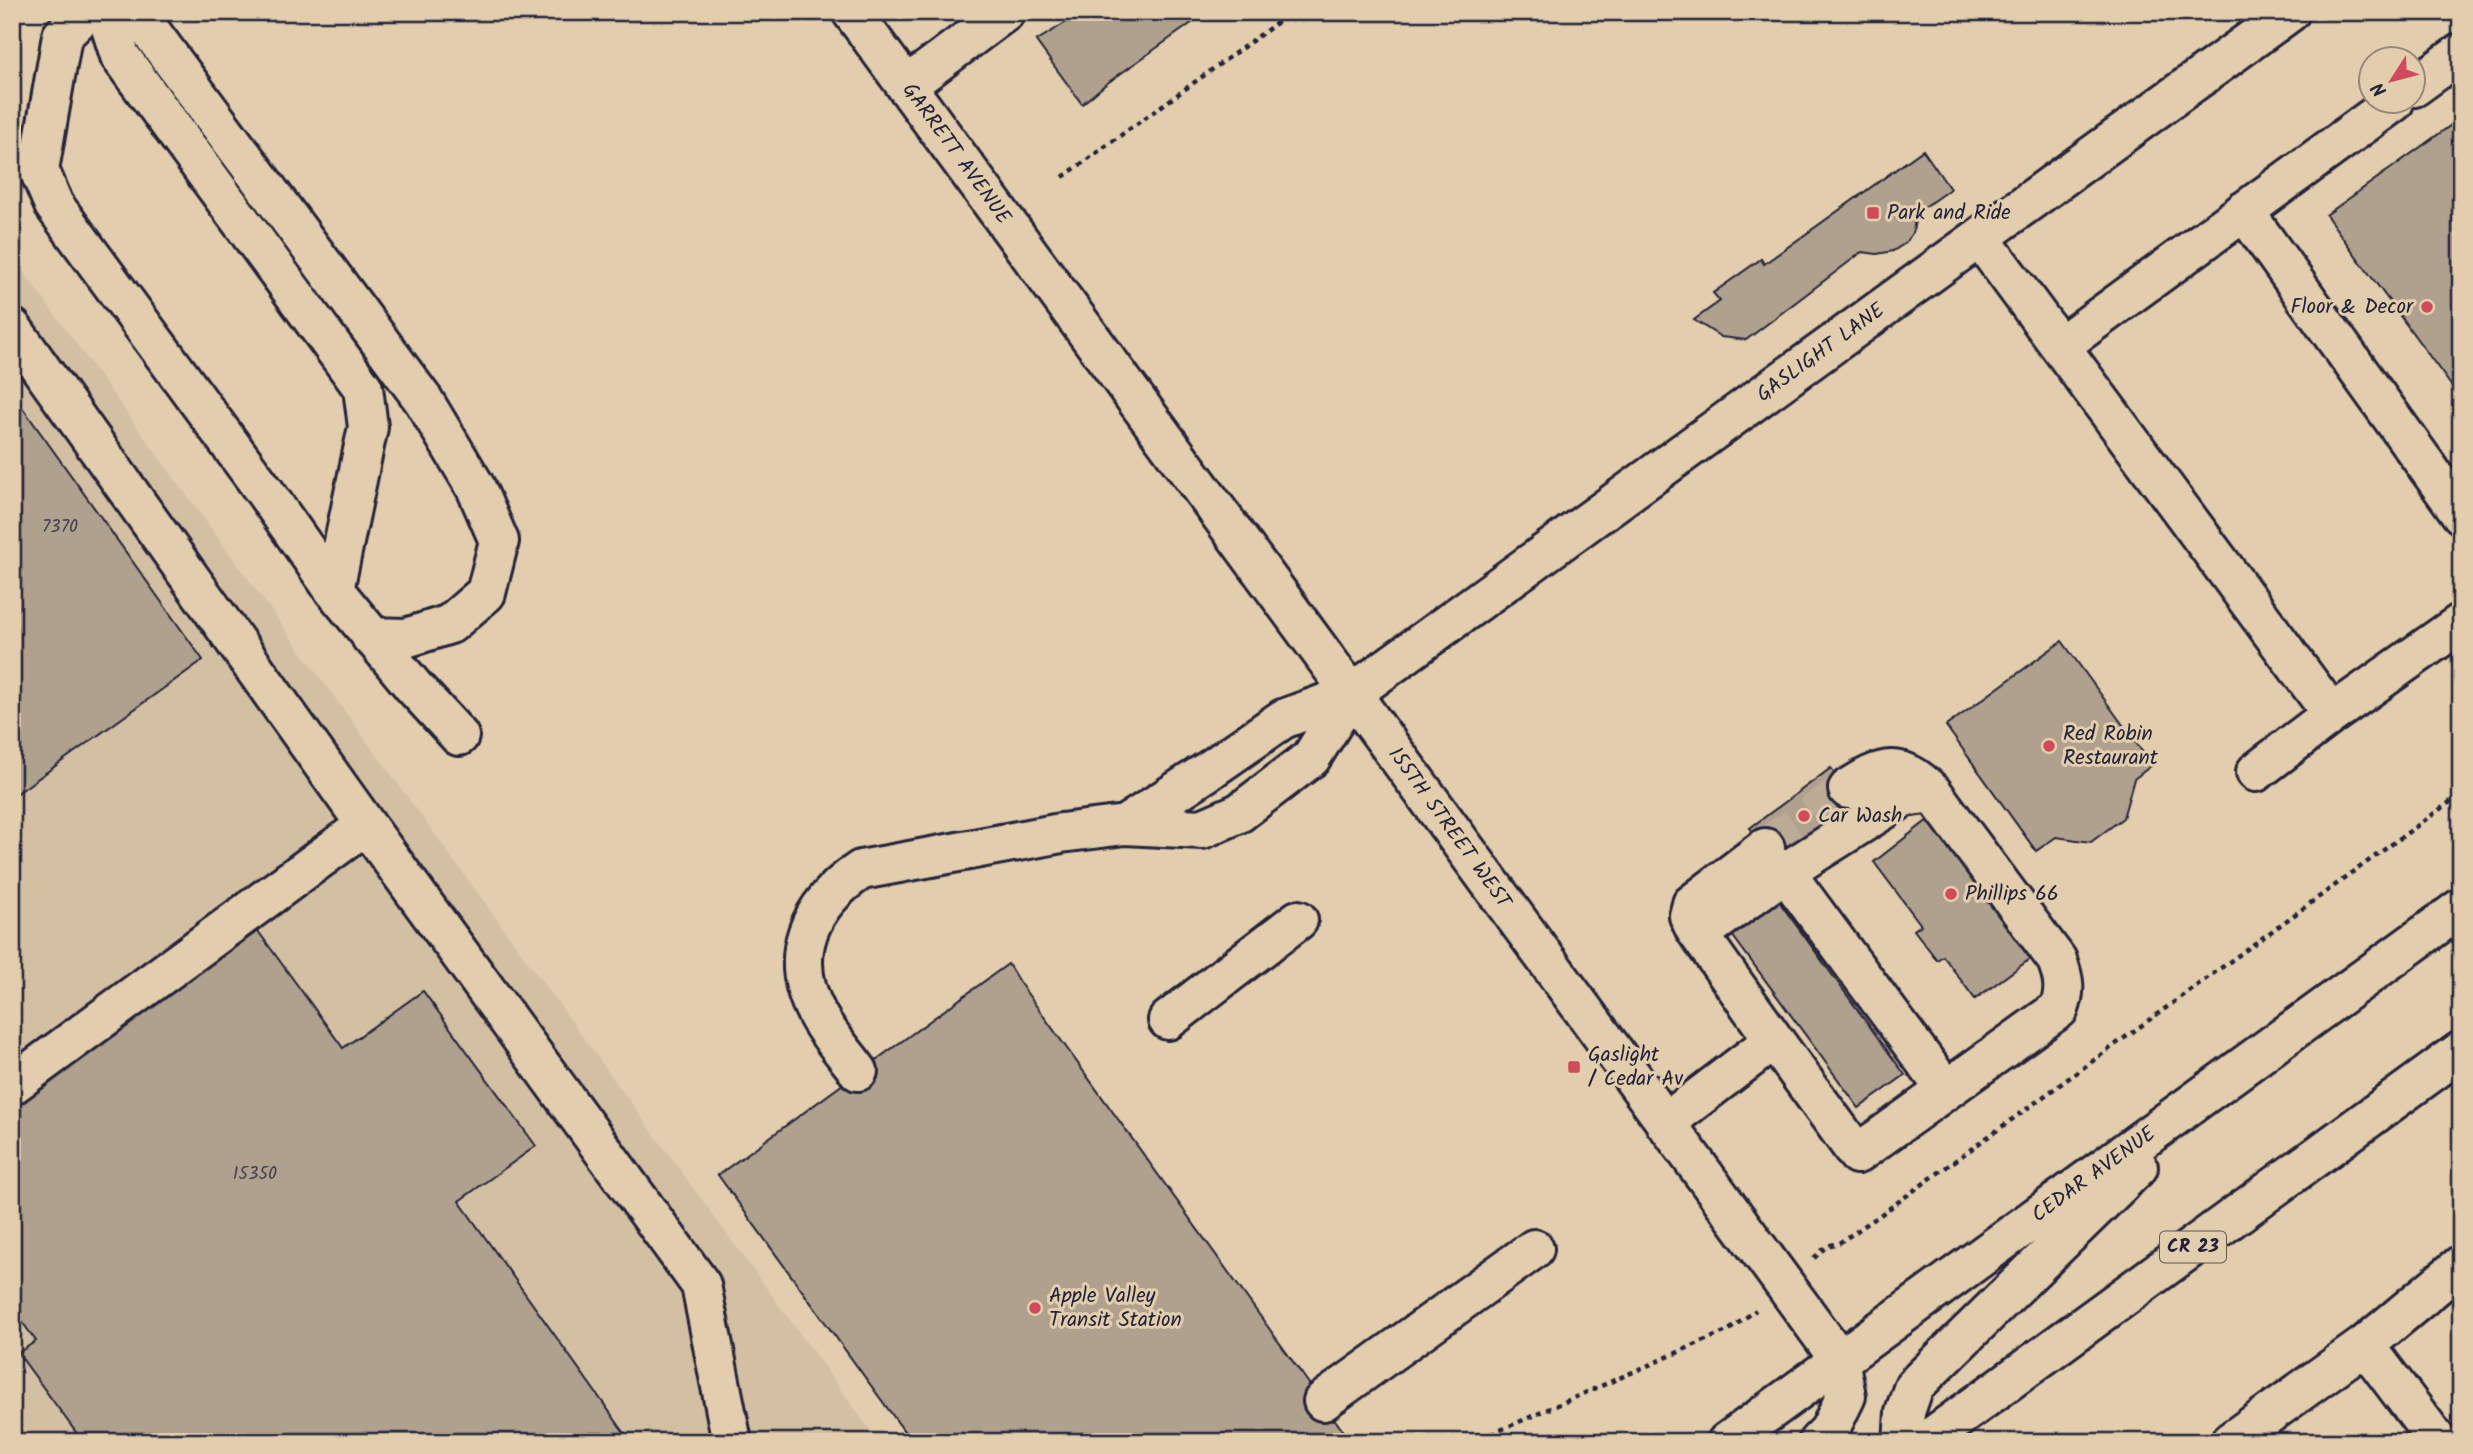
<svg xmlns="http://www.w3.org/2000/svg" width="2473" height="1454" font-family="Kalam,sans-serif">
	<rect width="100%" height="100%" fill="#e2ceac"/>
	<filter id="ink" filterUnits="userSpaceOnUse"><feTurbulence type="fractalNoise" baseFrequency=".0143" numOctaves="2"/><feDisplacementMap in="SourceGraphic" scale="14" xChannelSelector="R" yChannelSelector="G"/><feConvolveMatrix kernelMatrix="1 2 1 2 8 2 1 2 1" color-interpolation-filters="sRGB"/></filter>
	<g filter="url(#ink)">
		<path fill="#d3c0a3" d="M12 256 879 1442H12Z"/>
		<path fill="#b0a18e" stroke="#22223b" stroke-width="2" d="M1083 12H1207L1106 84 1082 104 1036 41Z
			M2461 118V399L2326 215Z
			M1923 150 1950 189 1916 213 1913 232 1904 244 1893 251 1877 254 1862 252 1746 340 1721 337 1694 320 1720 301 1713 293 1761 259 1764 264Z
			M12 393 203 660 12 797Z
			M2062 641 2152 765 2134 779 2123 818 2091 842 2056 837 2036 851 1946 726Z
			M1831 768 1858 803 1777 863 1750 828Z
			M1942 809 2045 948 1975 999 1943 956 1937 960 1914 930 1921 925 1874 862Z
			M1770 889 1905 1075 1859 1108 1724 924Z
			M258 931 343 1048 423 991 536 1146 459 1201 631 1442H83L18 1353 36 1341 12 1308V1106Z
			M1008 964 1019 982 1351 1442H912L718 1175Z"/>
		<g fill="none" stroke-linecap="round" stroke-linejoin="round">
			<path stroke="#bcac95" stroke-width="38" stroke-dasharray="38 19" stroke-linecap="butt" d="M1765 848 1848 789"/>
			<g stroke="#22223b" stroke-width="44">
				<path id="minor" d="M86 12 62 36 39 170 54 205 265 492 334 590 413 686 459 736
					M106 12 120 56 363 388 368 427 334 590
					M127 12 143 21 424 401 476 488 499 541 486 593 450 624 406 638 371 637
					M852 12 1839 1359
					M906 86 1005 12
					M2414 87 2461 53
					M2244 211 2461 514
					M1980 238 2332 714
					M12 328 366 825 701 1285 732 1442
					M2060 346 2394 102
					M2256 772 2332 714 2461 623
					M1125 825 1211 769 1283 719 1351 694 2290 12
					M1765 848 1692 904 1689 916 1695 929 1774 1040
					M1785 872 1904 797 1933 793
					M1700 934 1785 872 1946 1090
					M1168 1020 1298 920
					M858 1071C845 1053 827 1034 817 1014 786 956 809 904 861 870L1061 833 1125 825 1202 829 1239 813 1311 758 1351 694
					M12 1085 366 825
					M1665 1123 1774 1040 1857 1154 2059 1009C2066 990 2064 979 2057 960L1933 793C1900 760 1883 766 1848 789
					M2365 1345 2461 1265
					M1323 1401 1534 1249
					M2230 1442 2365 1345 2438 1442"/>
			</g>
			<g stroke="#22223b" stroke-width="44">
				<path id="major" d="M1727 1442 2461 908
					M1818 1442 1829 1431 1846 1396 1839 1359
					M1903 1442 1905 1412 1914 1386 2138 1167
					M1925 1442 2461 1051"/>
			</g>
			<path stroke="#22223b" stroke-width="4.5" stroke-dasharray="5 5" stroke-linecap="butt" d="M1063 177 1292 12
				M1814 1258 1827 1246 1839 1243 1876 1218 2461 794
				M2453 1396 2461 1374
				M1473 1442 1729 1330 1756 1310"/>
			<use href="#minor" stroke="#e2ceac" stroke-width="38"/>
			<use href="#major" stroke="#e2ceac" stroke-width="38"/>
		</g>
	</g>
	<g fill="#d1495b" stroke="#e2ceac" stroke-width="2.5">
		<rect x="1866" y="206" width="14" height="14" rx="3.5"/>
		<circle cx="2427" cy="307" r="7"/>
		<circle cx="2049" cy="746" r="7"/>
		<circle cx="1804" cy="816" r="7"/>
		<circle cx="1951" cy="894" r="7"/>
		<rect x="1567" y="1060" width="14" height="14" rx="3.5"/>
		<circle cx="1035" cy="1308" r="7"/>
	</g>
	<g text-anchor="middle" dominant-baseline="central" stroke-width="6" stroke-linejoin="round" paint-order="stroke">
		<g font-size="18" fill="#464250">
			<text x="60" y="527">7370</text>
			<text x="255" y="1174">15350</text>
		</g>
		<rect fill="#e2ceac" stroke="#5c565d" stroke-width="2" x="2160" y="1231.5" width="66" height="31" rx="5"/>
		<g font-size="19" font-weight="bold" fill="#22223b">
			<text x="2193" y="1247">CR 23</text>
		</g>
		<g font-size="21" fill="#22223b" stroke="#e2ceac">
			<text transform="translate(956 154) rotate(54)">GARRETT AVENUE</text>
			<text transform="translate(1821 353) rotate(-36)">GASLIGHT LANE</text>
			<text transform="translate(1449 828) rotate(54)">155TH STREET WEST</text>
			<text transform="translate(2094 1175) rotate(-36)">CEDAR AVENUE</text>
		</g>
		<g font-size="21" fill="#22223b" stroke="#e2ceac" text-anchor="start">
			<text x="1887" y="213">Park and Ride</text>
			<text x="2413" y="307" text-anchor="end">Floor &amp; Decor</text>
			<text x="2063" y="734">Red Robin<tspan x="2063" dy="24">Restaurant</tspan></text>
			<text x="1818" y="816">Car Wash</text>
			<text x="1965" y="894">Phillips 66</text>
			<text x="1588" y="1055">Gaslight<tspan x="1588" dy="24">/ Cedar Av</tspan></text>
			<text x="1049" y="1296">Apple Valley<tspan x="1049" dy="24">Transit Station</tspan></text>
		</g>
	</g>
	<rect width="2473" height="1454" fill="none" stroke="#e2ceac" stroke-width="42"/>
	<rect x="21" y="21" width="2431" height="1412" fill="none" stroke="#22223b" stroke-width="2.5" filter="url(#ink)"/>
	<g transform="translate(2392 80) rotate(234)"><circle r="33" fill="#e2ceac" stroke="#95897f" stroke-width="2"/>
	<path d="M0-5L12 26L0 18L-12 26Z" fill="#d1495b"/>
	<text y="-10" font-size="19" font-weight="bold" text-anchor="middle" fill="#22223b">N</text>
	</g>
</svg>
